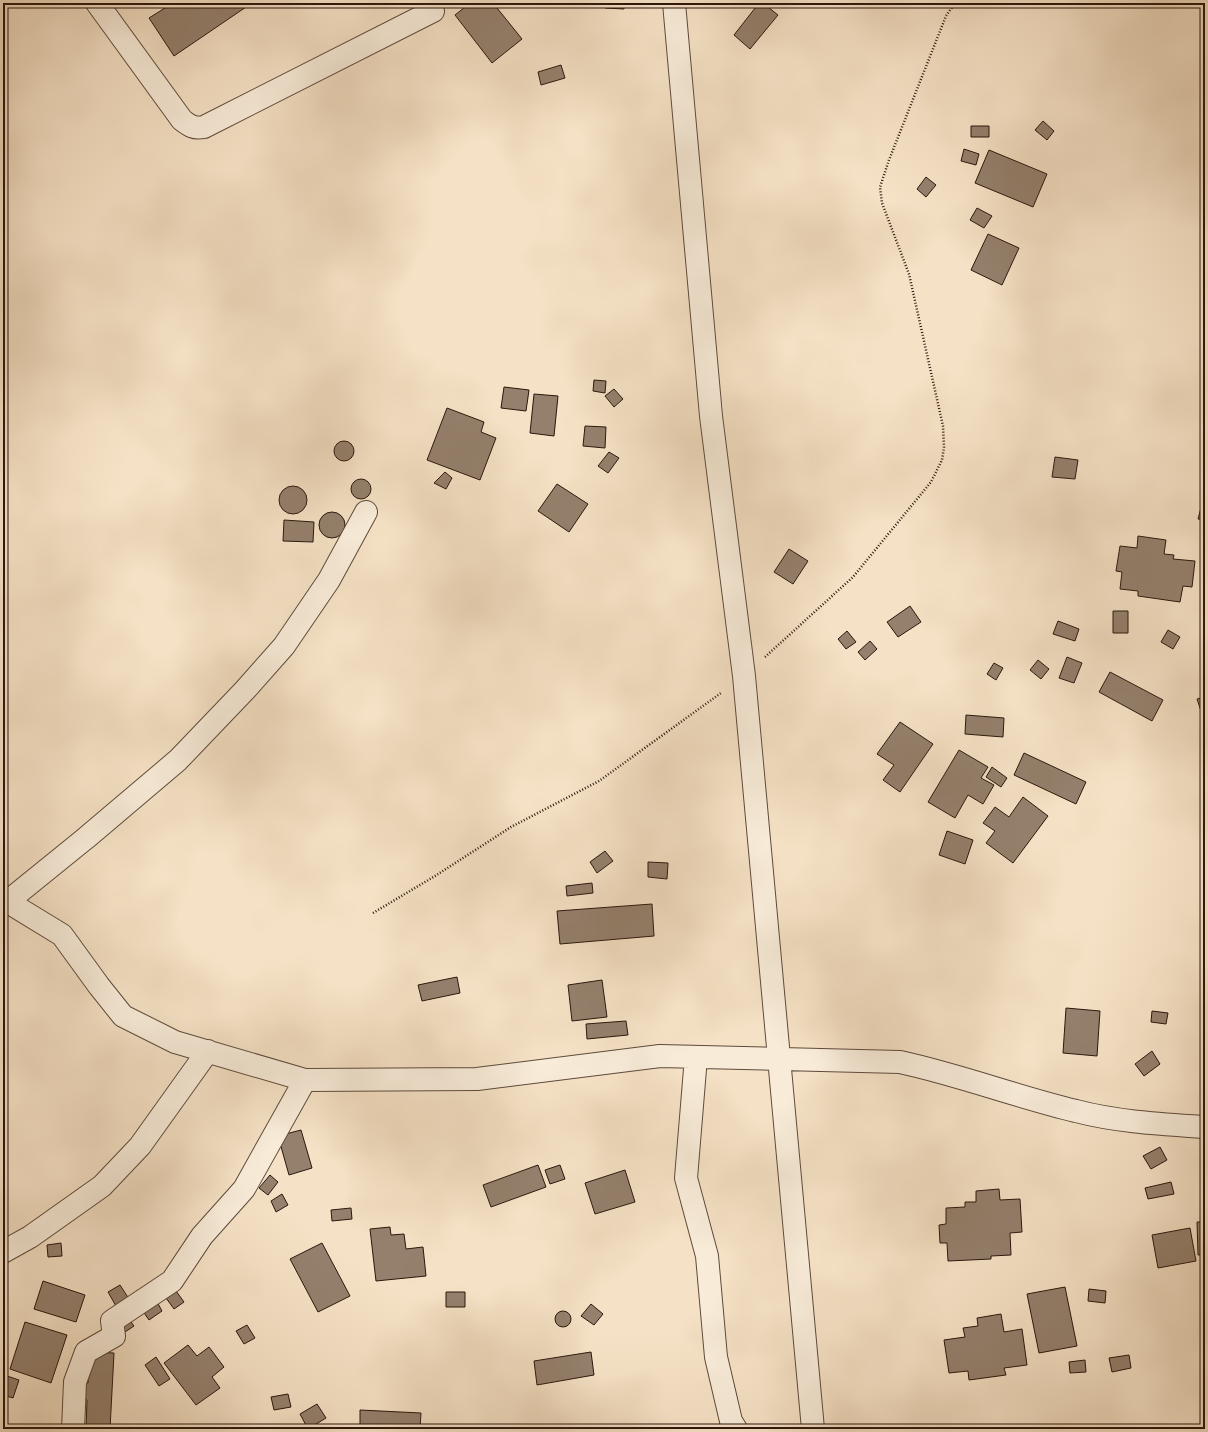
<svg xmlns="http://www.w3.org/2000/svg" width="1208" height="1432" font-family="'Sorts Mill Goudy',serif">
	<rect width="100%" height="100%" fill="#f5e1c5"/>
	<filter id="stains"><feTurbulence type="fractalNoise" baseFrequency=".005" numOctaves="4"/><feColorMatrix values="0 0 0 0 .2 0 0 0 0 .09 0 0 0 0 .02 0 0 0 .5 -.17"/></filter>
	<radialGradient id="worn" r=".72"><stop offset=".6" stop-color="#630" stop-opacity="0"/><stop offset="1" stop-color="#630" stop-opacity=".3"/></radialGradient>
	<path fill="#94806d" stroke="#2b170d" d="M173 3H247L249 5 174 56 149 18Z
		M470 3H493L522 39 492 63 455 15Z
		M605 3H624V9L605 8Z
		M759 3H763L778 15 750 49 734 35Z
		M561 65 565 78 541 85 538 72Z
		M1043 121 1054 131 1047 140 1035 130Z
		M971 126H989V137H971Z
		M964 149 979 154 976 165 961 161Z
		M989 150 1047 174 1033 207 975 183Z
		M926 177 936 185 926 197 917 189Z
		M977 208 992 216 984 228 970 220Z
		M988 234 1019 248 1002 285 971 270Z
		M594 380 606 381 605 393 593 391Z
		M504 387 529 390 526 411 501 408Z
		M614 389 623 399 614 407 605 396Z
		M534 394 558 396 554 436 530 433Z
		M447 408 484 422 481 432 496 438 480 480 427 460Z
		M585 426 606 427 605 448 583 446Z
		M334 451a10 10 0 1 1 20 0a10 10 0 1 1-20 0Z
		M609 452 619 458 608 473 598 466Z
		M1055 457 1078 460 1075 479 1052 477Z
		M445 472 452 478 446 489 434 483Z
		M351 489a10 10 0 1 1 20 0a10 10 0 1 1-20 0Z
		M557 484 588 504 569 532 538 511Z
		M279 500a14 14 0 1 1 28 0a14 14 0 1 1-28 0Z
		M1202 504 1205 505V520L1198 519Z
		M319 525a13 13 0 1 1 26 0a13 13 0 1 1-26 0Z
		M284 520 314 522 313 542 283 541Z
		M1138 536 1166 540 1164 554 1174 555 1173 559 1195 561 1192 587 1183 586 1180 602 1138 596V591L1120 589 1122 572 1116 571 1120 546 1137 548Z
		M789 549 808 561 793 584 774 572Z
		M910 606 921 622 898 637 887 622Z
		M1113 611H1128V633H1113Z
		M1058 621 1079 629 1075 641 1053 634Z
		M1168 630 1180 637 1173 649 1161 642Z
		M847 631 856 642 846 649 838 639Z
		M870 641 877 649 865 660 858 652Z
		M1067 657 1082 663 1074 683 1059 678Z
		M1038 660 1049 669 1041 679 1030 670Z
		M994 663 1003 668 996 680 987 674Z
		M1110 672 1163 700 1152 721 1099 692Z
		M1205 697V713L1202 714 1197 699Z
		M966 715 1004 718 1003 737 965 734Z
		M900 722 933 744 900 792 883 780 894 765 877 754Z
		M959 750 988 767 981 778 994 785 983 804 968 795 955 818 928 802Z
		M1024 753 1086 782 1076 804 1014 775Z
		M992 767 1007 778 1001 787 986 777Z
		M1023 797 1048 816 1013 863 986 843 995 831 983 823 995 807 1009 817Z
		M947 831 973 840 965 864 939 855Z
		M605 851 613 861 597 873 590 862Z
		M648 862 668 863 667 879 648 877Z
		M592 883 593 893 567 896 566 886Z
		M652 904 654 936 560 944 557 911Z
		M457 977 460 993 422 1001 418 985Z
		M602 980 607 1017 572 1021 568 985Z
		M1066 1008 1100 1011 1097 1056 1063 1053Z
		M1152 1011 1168 1013 1166 1024 1151 1022Z
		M626 1021 628 1035 587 1039 586 1024Z
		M1152 1051 1160 1064 1144 1076 1135 1064Z
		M301 1130 312 1168 289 1175 278 1136Z
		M1160 1147 1167 1160 1151 1169 1143 1156Z
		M538 1165 546 1187 491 1207 483 1185Z
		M560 1165 565 1179 550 1184 545 1170Z
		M625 1170 635 1202 595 1214 585 1183Z
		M270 1175 278 1182 268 1195 259 1188Z
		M1171 1182 1174 1194 1148 1199 1145 1188Z
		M999 1189 1000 1200 1020 1199 1022 1232 1010 1233 1011 1255 991 1256V1259L948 1261 947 1243H940L939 1225 946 1224V1208L965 1207V1202H976V1191Z
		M282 1194 288 1205 276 1212 271 1201Z
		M351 1208 352 1219 332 1221 331 1210Z
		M1197 1222H1205V1255H1198Z
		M390 1227 391 1235 404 1234 406 1249 423 1247 426 1276 376 1281 370 1229Z
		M1190 1228 1196 1261 1158 1268 1152 1235Z
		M61 1243 62 1256 48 1257 47 1245Z
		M322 1243 350 1296 318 1312 290 1259Z
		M43 1281 85 1295 76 1322 34 1309Z
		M120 1285 129 1299 116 1306 108 1292Z
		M1065 1287 1077 1346 1039 1353 1027 1294Z
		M1089 1289 1106 1291 1105 1303 1088 1301Z
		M176 1291 184 1302 174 1309 166 1298Z
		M446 1292H465V1307H446Z
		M156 1300 162 1311 149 1320 142 1310Z
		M591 1304 603 1314 594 1325 581 1316Z
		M555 1319a8 8 0 1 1 16 0a8 8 0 1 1-16 0Z
		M1001 1314 1004 1332 1022 1329 1027 1365 1004 1368 1006 1375 969 1380 968 1371 949 1373 944 1340 965 1337 963 1328 978 1326 977 1318Z
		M126 1315 134 1326 122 1334Z
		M25 1322 67 1335 51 1383 10 1369Z
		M247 1325 255 1338 244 1344 236 1331Z
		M188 1345 197 1356 209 1347 224 1367 212 1377 220 1388 196 1405 164 1363Z
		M89 1352 114 1353 110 1429H86L87 1400 78 1399 79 1382 88 1383Z
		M591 1352 594 1375 537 1385 534 1361Z
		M1129 1355 1131 1368 1112 1372 1109 1358Z
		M156 1357 170 1379 159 1386 145 1365Z
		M1085 1360 1086 1372 1070 1373 1069 1362Z
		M7 1376 19 1380 13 1398 3 1395Z
		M288 1394 291 1407 274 1410 271 1397Z
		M317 1404 326 1418 308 1429 300 1414Z
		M360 1410 421 1413 420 1429H360Z"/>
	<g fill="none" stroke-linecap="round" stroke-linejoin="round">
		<g stroke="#5e4a3b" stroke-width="24">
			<path id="minor" d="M97 3 182 120C190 126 194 129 204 127L433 11
				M674 3 711 416 744 676 813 1429
				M3 899 62 935 99 986 123 1016 175 1042 305 1080 477 1079 660 1056 900 1062C960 1075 1017 1097 1076 1111 1118 1122 1161 1124 1205 1127
				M7 902 86 838 178 760 245 690 284 646 329 580 366 512
				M696 1057 686 1178 707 1256 716 1357 731 1421 736 1429
				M3 1252 30 1237 102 1186 140 1146 208 1051
				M73 1429 75 1382 86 1352 114 1336 112 1321 172 1281 202 1236 244 1189 305 1080"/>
		</g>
		<path stroke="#2b170d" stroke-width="2.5" stroke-dasharray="1 2" stroke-linecap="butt" d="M765 657 853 577 931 482 942 460 944 447 943 426 909 274 882 203 880 187 889 160 946 16 955 3
			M373 913 435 876 511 827 599 781 721 693"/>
		<use href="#minor" stroke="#f8ecd9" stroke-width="22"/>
	</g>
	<rect width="1208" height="1432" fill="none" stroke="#f5e1c5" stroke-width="16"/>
	<rect x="4" y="4" width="1200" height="1424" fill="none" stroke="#2b170d" stroke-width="2"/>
	<rect x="8" y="8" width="1192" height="1416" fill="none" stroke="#2b170d"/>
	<rect width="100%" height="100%" filter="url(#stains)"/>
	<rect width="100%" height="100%" fill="url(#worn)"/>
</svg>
